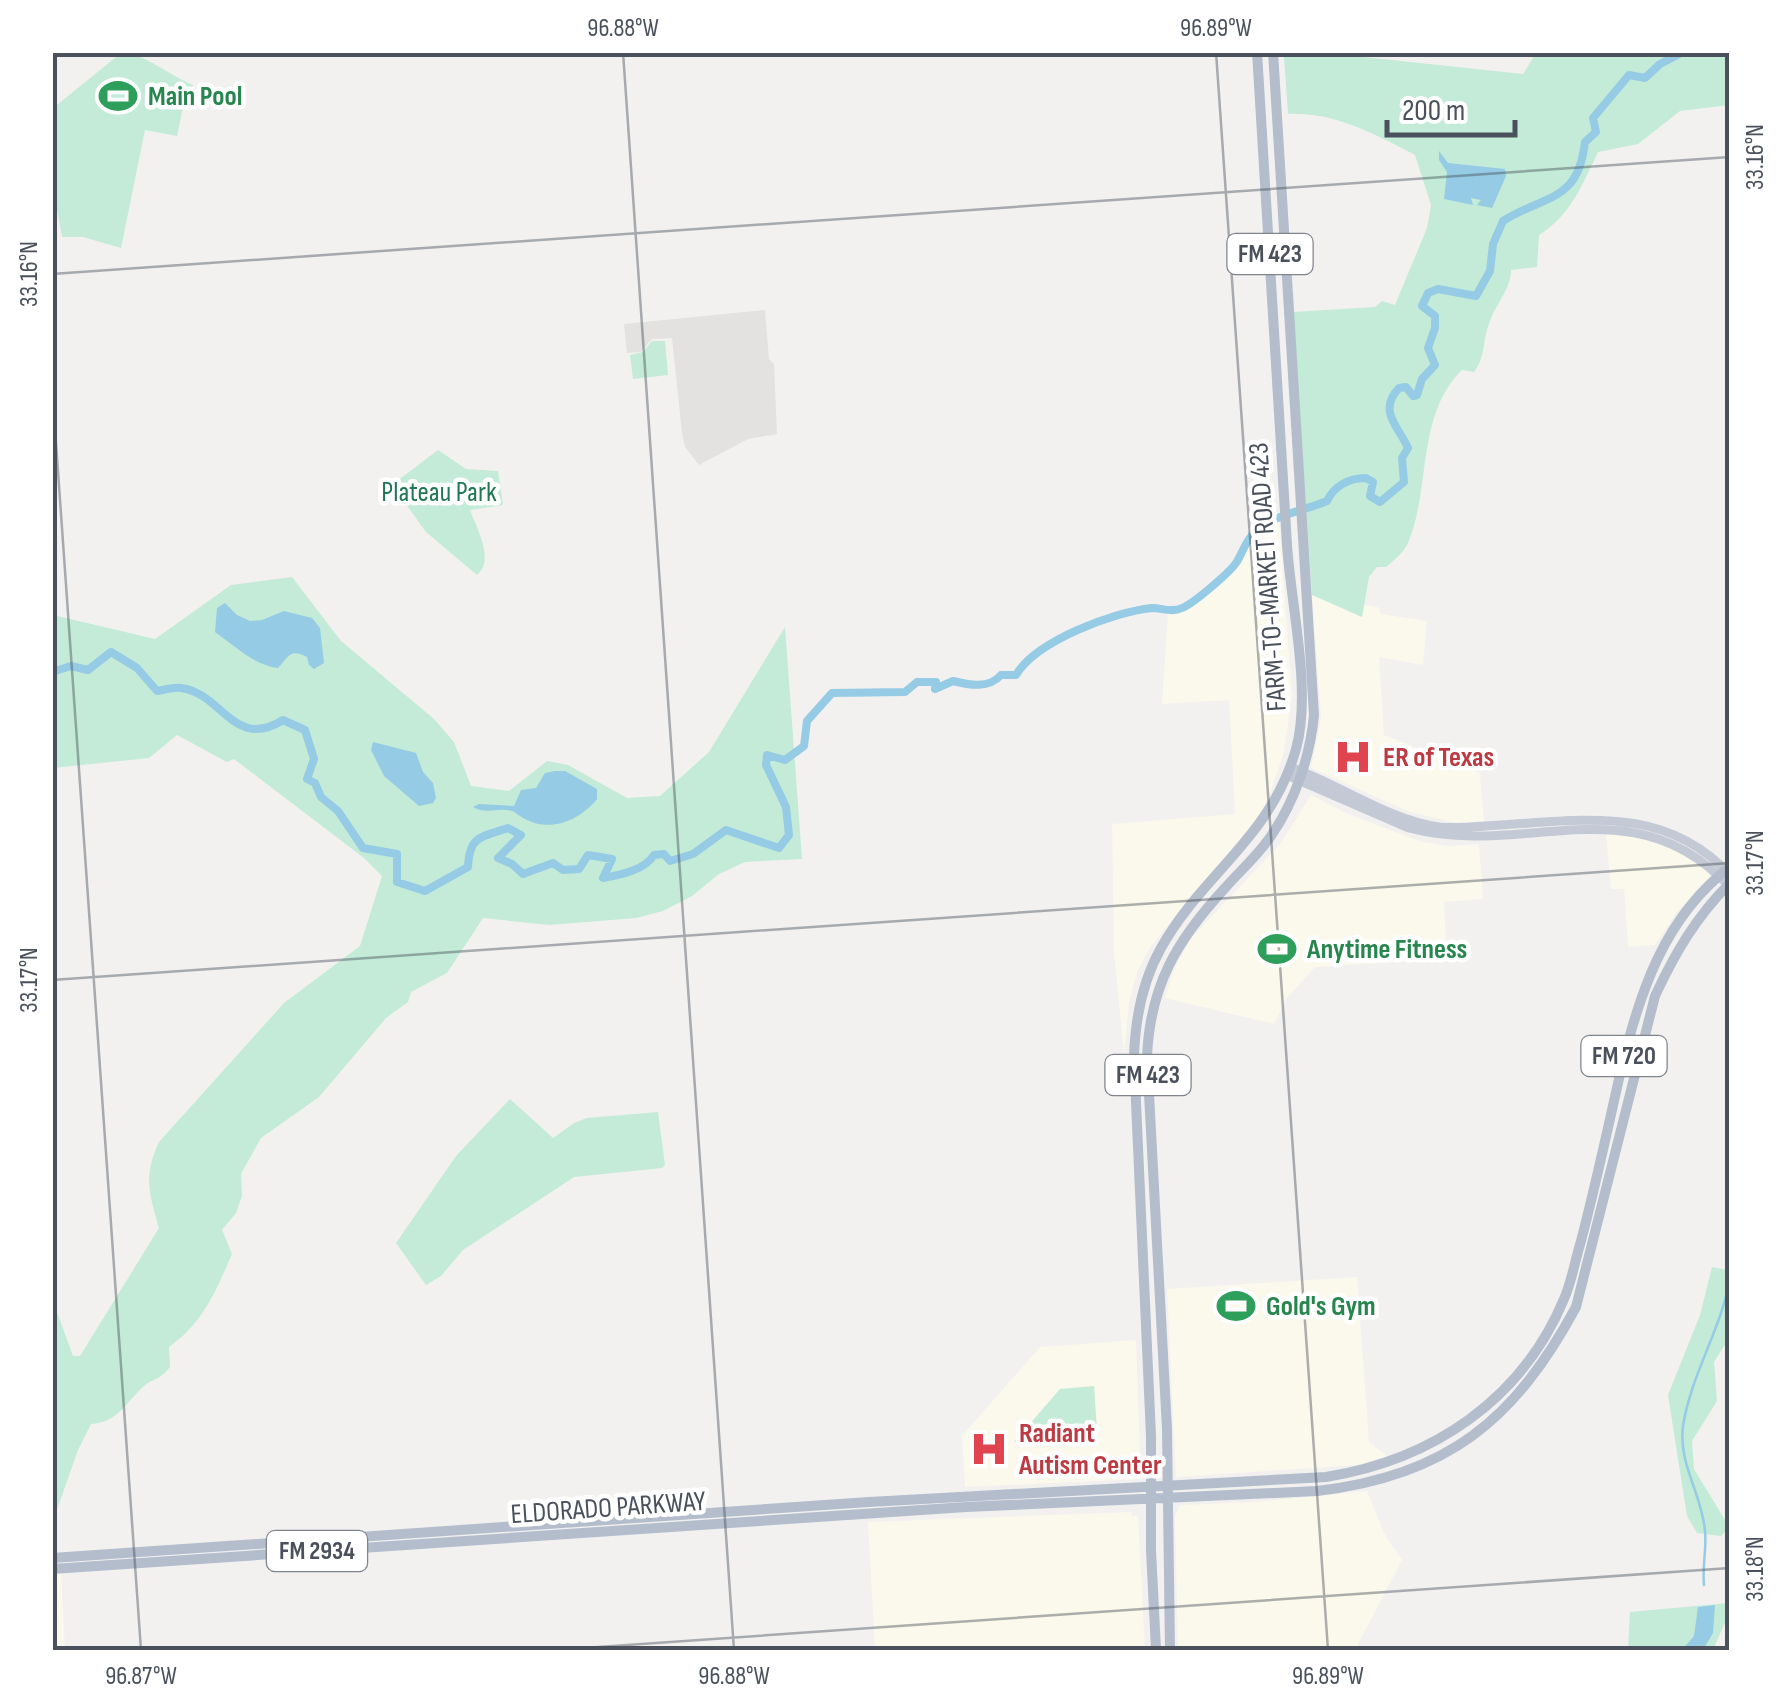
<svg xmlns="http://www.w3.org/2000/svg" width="1782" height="1703" font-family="'Sofia Sans Condensed',sans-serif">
	<rect width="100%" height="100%" fill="#f2f1f0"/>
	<path fill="#fbf8ec" d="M1279 518 1292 695 1284 752 1268 799 1254 822 1151 946 1137 972 1129 1003 1124 1053 1114 953 1112 824 1235 814 1229 700 1162 704 1168 611 1182 608 1235 565 1248 538 1257 529Z
		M1312 595 1362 615 1364 605 1378 607 1381 614 1427 621 1423 665 1379 657 1384 735 1480 773 1484 821 1456 823 1410 812 1311 768 1321 719Z
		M1311 795 1348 814 1422 842 1450 846 1479 844 1483 899 1444 902 1447 959 1315 967 1287 998 1274 1024 1165 998 1174 969 1192 937 1281 843Z
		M1629 834 1676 849 1709 872 1710 878 1677 912 1655 945 1628 947 1624 889H1611L1606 835Z
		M1357 1277 1369 1442 1387 1456 1357 1465 1176 1477 1167 1289Z
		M1136 1340 1141 1479 965 1487 962 1436 1040 1347Z
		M1367 1491 1385 1535 1402 1560 1355 1650H1178L1175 1517 1180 1505 1255 1502Z
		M1131 1512 1132 1516H1138L1145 1650H875L868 1522Z
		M61 1573 65 1650H53V1574Z"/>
	<path fill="#e3e2e1" d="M765 310 769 359 774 364 777 434 748 439 699 465 685 447 682 433 672 338 652 339 641 352 627 353 624 324Z"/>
	<path fill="#c3ebd7" d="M121 53C145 53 170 76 193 85L182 112 177 136 145 130 121 248 83 237H62L53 187 52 109Z
		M1536 53H1729V105L1680 111 1638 144 1598 152C1582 185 1571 215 1539 235L1537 267 1511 270C1511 290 1495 304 1489 324 1482 342 1486 356 1474 372L1462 370C1415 416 1432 489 1407 545 1403 553 1393 561 1386 567H1377L1369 577 1362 617 1312 595 1293 312 1375 307 1382 301 1395 305 1427 228 1431 205 1415 155C1374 134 1335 112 1288 114L1284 57 1335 54 1523 74Z
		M652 341H665L668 375 633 379 630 355 643 352Z
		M438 450 466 469 498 471 503 505 470 510C477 529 495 560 477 575L426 532 392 485Z
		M292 577 341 641 434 719 454 742 471 786 509 791 547 761 568 765 627 798 660 796 709 752 785 627 802 859 745 862 719 874 692 896 663 911 636 918 549 925 483 918 447 973 411 992 408 1002 386 1018 319 1097 261 1138 241 1174 242 1196 236 1213 222 1230 232 1254C216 1291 203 1323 169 1347L170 1367C159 1381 155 1377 144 1386 125 1403 119 1422 91 1424L78 1450 53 1521V1301L73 1356H80L159 1228C149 1193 143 1176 159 1142L284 1003 360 946 382 876 364 858 234 759 227 762 177 735 149 758 53 768V615L155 639 231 585Z
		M510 1099 553 1138 574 1123 587 1118 658 1112 665 1165 662 1168 574 1177 463 1250 441 1276 426 1285 396 1243 456 1156Z
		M1729 1262V1338L1714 1362 1717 1401 1692 1441 1694 1469 1725 1520 1727 1530 1721 1536 1697 1533 1687 1516 1668 1395 1700 1315 1712 1267 1727 1270Z
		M1094 1386 1097 1431 1090 1433 1088 1442 1078 1439 1067 1442 1060 1438 1014 1442 1060 1389Z
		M1729 1603V1613L1713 1650H1628L1630 1612Z"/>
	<path fill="#95cbe4" d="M1439 151 1448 163 1505 169 1506 176 1492 208 1477 205 1481 200 1471 198 1473 205 1444 199 1447 172 1439 160Z
		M225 603 237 615 250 621 262 620 284 611 312 618 320 628 324 663 314 669 309 665 307 657C289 648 289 657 278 668 254 665 235 646 215 632L217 608Z
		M373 742 416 753 423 772 433 783 436 798 433 803 419 806 384 776 371 750Z
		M555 771H565L597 789V799C580 820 551 833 525 819 522 818 514 811 512 811 498 807 486 815 473 807L479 804 514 806 521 790 536 788 545 773Z
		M1715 1605 1713 1633 1703 1650H1682L1694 1636 1698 1607Z"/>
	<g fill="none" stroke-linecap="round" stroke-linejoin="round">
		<path stroke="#95cbe4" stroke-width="2.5" d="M1704 1585C1702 1566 1707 1548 1705 1531 1702 1494 1678 1464 1683 1426 1691 1375 1720 1331 1730 1280"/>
		<path stroke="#95cbe4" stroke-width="8" d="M52 672 71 666 88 670 111 652 137 668 157 691C164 690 174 687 181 688 222 693 234 751 283 720L305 730 314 759 307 779 315 783 321 797 338 811 363 848 397 854V882L425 891 468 867C469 836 481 837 508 828L521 835 498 858 512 864 523 874 553 863 563 870 579 869 588 855 612 859 603 878C620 875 645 870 654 855L664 854 670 861 693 854 726 830 779 848 789 835 786 807 766 765 767 755 785 760 804 746 807 721 832 693 905 692 917 682H936L935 689 953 681C969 685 989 689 1001 675H1016C1036 641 1113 612 1152 608 1162 608 1172 613 1182 608 1193 604 1229 573 1236 563 1243 553 1245 540 1256 531 1275 514 1304 511 1327 501 1334 486 1349 478 1366 478L1373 482 1370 496 1380 502 1404 482 1402 458 1408 448C1399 427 1377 411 1399 388L1406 387 1413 396 1417 395 1422 379 1435 365 1428 348 1435 328V316L1422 306 1428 293 1438 289 1476 296 1490 271 1493 244 1503 221C1546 194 1578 203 1585 142L1596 132 1593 118 1629 75 1645 78 1660 64 1683 52"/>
		<path stroke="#c3cad5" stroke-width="9" d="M1290 767C1339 784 1386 819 1439 827 1459 829 1480 826 1500 825 1584 820 1666 805 1730 875
			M1287 775 1409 828C1523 859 1631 783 1728 885"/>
		<path stroke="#b3bdcc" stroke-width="10" d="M52 1558 869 1502 1326 1477C1432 1460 1522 1400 1564 1299 1572 1281 1575 1260 1581 1241 1596 1184 1608 1127 1621 1070 1639 994 1664 917 1730 867
			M52 1569 966 1507 1317 1491C1447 1476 1515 1420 1576 1307L1655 996C1675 953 1696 917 1730 883
			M1156 1650 1151 1550V1436L1134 1058C1135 1019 1142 982 1161 948 1202 874 1271 838 1296 749 1312 691 1291 606 1287 545 1277 381 1267 217 1257 52
			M1170 1650 1167 1429 1147 1057C1150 985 1177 940 1225 888 1240 871 1258 855 1271 836 1295 801 1310 757 1314 715L1273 52"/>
	</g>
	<path fill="none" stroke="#4a515c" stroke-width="2.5" stroke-opacity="0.45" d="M623 52 734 1650M1216 52 1328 1650M52 274 1730 157M52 386 141 1650M52 980 1730 863M555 1650 1730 1568"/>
	<defs>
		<g id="stadium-bare" transform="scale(3)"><path d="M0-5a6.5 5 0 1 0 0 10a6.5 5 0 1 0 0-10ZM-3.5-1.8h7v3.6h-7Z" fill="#2e9e5b" stroke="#fff" stroke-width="2.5" paint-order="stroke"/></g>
		<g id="hospital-bare" transform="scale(3)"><path d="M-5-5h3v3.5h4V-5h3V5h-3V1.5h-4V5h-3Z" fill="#e0444e" stroke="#fff" stroke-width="2.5" paint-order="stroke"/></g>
	</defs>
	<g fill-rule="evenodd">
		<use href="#stadium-bare" x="118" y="96"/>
		<use href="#hospital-bare" x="1353" y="757"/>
		<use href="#stadium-bare" x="1277" y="949"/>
		<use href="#stadium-bare" x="1236" y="1306"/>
		<use href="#hospital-bare" x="989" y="1449"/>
	</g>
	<g text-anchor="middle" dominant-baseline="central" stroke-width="9" stroke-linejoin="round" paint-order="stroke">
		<g fill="#fff" stroke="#80858d" stroke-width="2.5">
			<rect x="1227.5" y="234" width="85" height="40" rx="8"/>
			<rect x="1581.5" y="1036" width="85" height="40" rx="8"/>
			<rect x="1105.5" y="1055" width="85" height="40" rx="8"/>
			<rect x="267" y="1531" width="100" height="40" rx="8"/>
		</g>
		<g font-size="25" font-weight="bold" fill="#4a515c">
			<text x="1270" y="254">FM 423</text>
			<text x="1624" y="1056">FM 720</text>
			<text x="1148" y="1075">FM 423</text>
			<text x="317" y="1551">FM 2934</text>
		</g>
		<g font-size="28" font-weight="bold" fill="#27864d" stroke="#fff" text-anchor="start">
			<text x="148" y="96">Main Pool</text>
			<text x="1307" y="949">Anytime Fitness</text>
			<text x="1266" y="1306">Gold's Gym</text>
		</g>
		<g font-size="28" fill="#207755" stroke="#fff">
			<text x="439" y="492">Plateau Park</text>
		</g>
		<g font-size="28" fill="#4a515c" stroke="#fff">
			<text transform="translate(1268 577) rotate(-94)">FARM-TO-MARKET ROAD 423</text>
			<text transform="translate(608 1508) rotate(-4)">ELDORADO PARKWAY</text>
		</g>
		<g font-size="28" font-weight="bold" fill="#be3a42" stroke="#fff" text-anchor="start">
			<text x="1383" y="757">ER of Texas</text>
			<text x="1019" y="1433">Radiant<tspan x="1019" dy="32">Autism Center</tspan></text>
		</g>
	</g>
	<rect width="1782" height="1703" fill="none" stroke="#ffffff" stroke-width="110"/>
	<path d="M1387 120v15h128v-15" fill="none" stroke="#4a515c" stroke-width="5"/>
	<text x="1402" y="120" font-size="30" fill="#4a515c" stroke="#ffffff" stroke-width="8" paint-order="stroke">200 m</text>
	<rect x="55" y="55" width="1672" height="1593" fill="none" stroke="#4a515c" stroke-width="4"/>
	<g font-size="25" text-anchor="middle" fill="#4a515c">
		<text x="623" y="36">96.88°W</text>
		<text x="1216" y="36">96.89°W</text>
		<text transform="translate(1754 157) rotate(-90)" y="9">33.16°N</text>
		<text transform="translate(28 274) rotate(-90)" y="9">33.16°N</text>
		<text transform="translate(1754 863) rotate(-90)" y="9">33.17°N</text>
		<text transform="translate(28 980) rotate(-90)" y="9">33.17°N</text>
		<text transform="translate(1754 1569) rotate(-90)" y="9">33.18°N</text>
		<text x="141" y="1684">96.87°W</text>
		<text x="734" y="1684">96.88°W</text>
		<text x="1328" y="1684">96.89°W</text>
	</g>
</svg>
